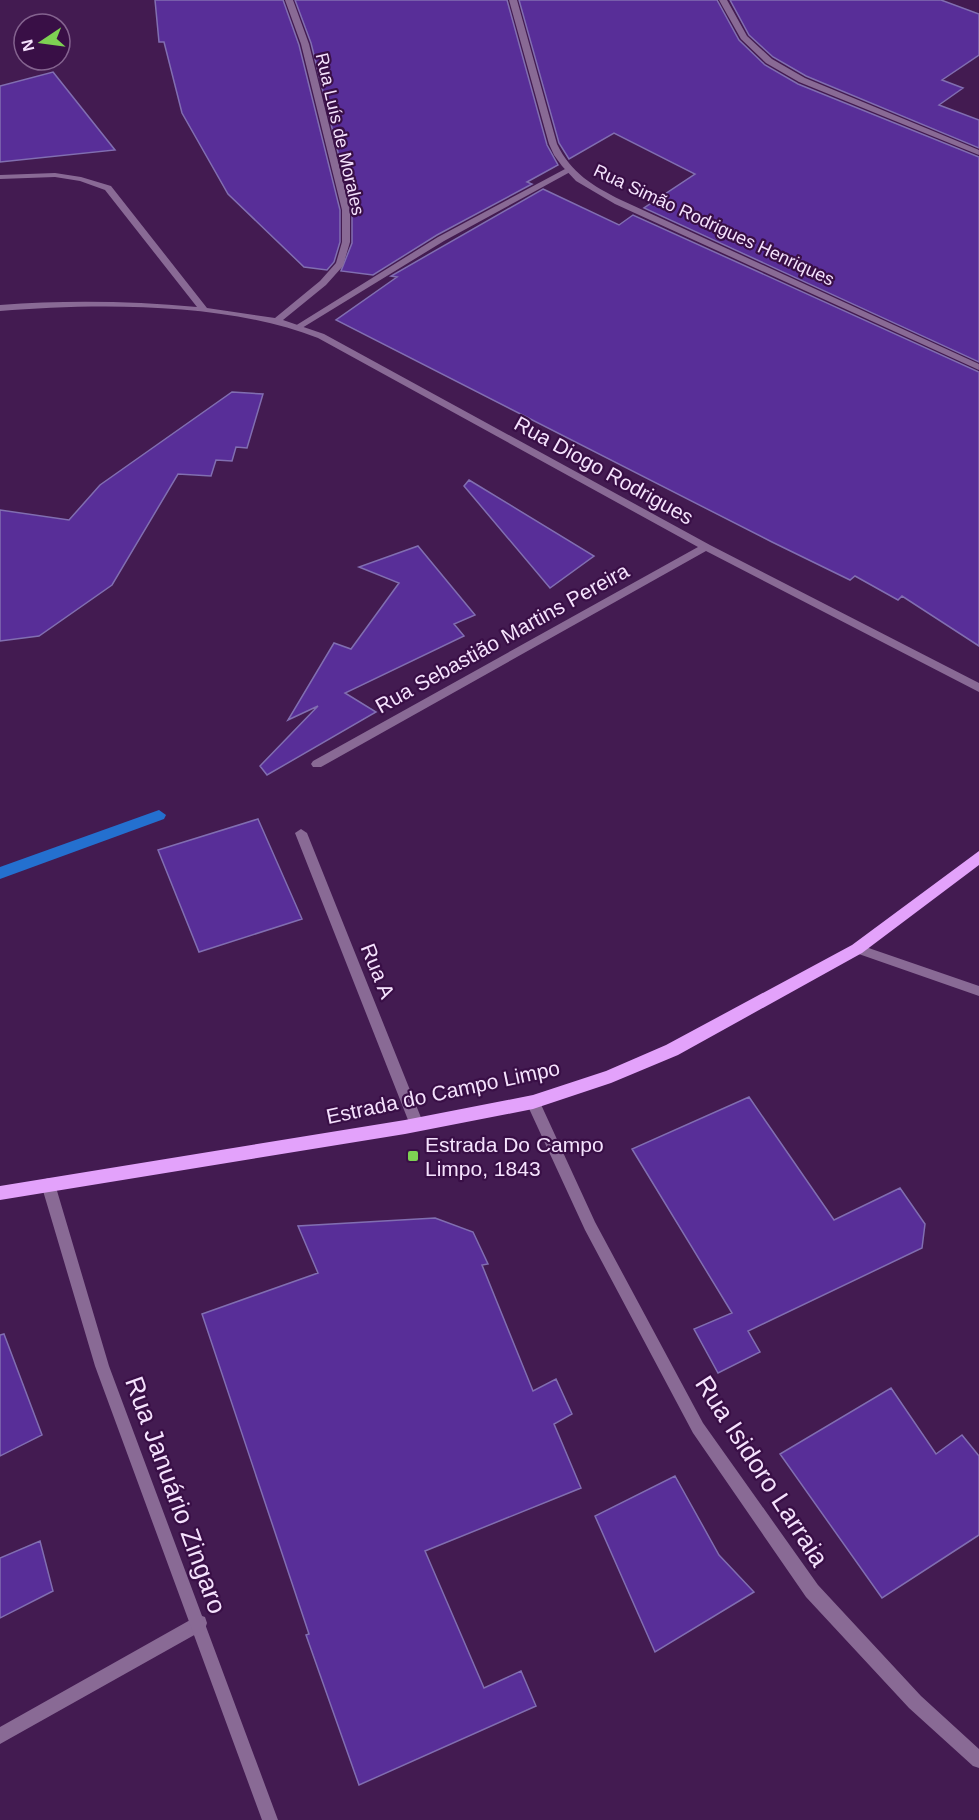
<svg xmlns="http://www.w3.org/2000/svg" width="979" height="1820" font-family="Arial,sans-serif">
	<rect width="100%" height="100%" fill="#431b51"/>
	<g fill="none" stroke-linecap="round" stroke-linejoin="round">
		<path fill="#2470cf" fill-rule="evenodd" d="M159 810 166 815 164 819 0 879V867Z"/>
	</g>
	<path fill="#582e98" stroke="#816eb1" stroke-width="1.5" d="M155 0H283L299 45 340 210V242L334 262 327 270 304 267 228 194 182 113 164 42H159Z
		M295 0H507L547 145 558 165 527 182 532 184 437 235 373 275 341 271 352 243V209L311 43Z
		M519 0H717L739 40 765 65 798 84 979 157V362L644 208 695 174 614 133 569 159 559 143Z
		M730 0H941L979 14V55L942 80 963 88 939 105 979 120V148L806 76 773 57 749 35Z
		M53 72 115 150 0 162V86Z
		M543 189 619 225 633 215 979 372V646L902 596 898 600 855 576 850 580 772 542 336 320 397 277 391 276Z
		M232 392 263 394 247 448 236 447 232 461 216 460 211 476 178 474 112 585 39 636 0 641V510L69 520 100 485Z
		M469 480 594 556 550 588 464 486Z
		M418 546 475 615 454 624 464 636 345 693 376 712 267 775 260 766 318 706 288 720 334 643 351 649 399 583 359 567Z
		M258 819 302 919 199 952 158 850Z
		M749 1097 834 1220 900 1188 925 1224 922 1248 748 1331 760 1352 718 1373 694 1329 732 1313 632 1149Z
		M435 1218 473 1232 488 1264 482 1265 533 1391 556 1379 572 1414 554 1424 581 1488 425 1551 484 1688 521 1671 536 1706 359 1785 306 1635 309 1634 202 1314 318 1273 298 1226Z
		M4 1334 42 1435 0 1456V1335Z
		M891 1388 936 1454 962 1435 979 1456V1535L882 1598 780 1454Z
		M675 1476 719 1555 754 1592 655 1652 595 1516Z
		M40 1541 53 1591 0 1618V1558Z"/>
	<g fill="none" stroke-linecap="round" stroke-linejoin="round">
		<path fill="#896a95" fill-rule="evenodd" d="M565 169 572 171 444 241 302 328 299 329 295 326 438 237Z
			M301 829 307 833 424 1125 422 1129 417 1131 412 1129 410 1125 295 833Z"/>
		<path fill="#896a95" fill-rule="evenodd" d="M285 0H293L309 44 350 210V242L343 266 326 285 283 320 324 334 710 545 979 683V692L706 551 321 767H313L311 764 313 761 698 547 318 338C226 302 97 303 0 311V305C66 300 131 301 197 307L105 190 80 181 55 177 0 179V175L55 173 81 177 111 186 207 308 275 318 320 281 336 263 342 242V210L301 44Z
			M509 0H517L557 144C571 173 593 186 621 200L979 364V370L615 204 576 181 562 166 554 155 549 144Z
			M719 0H727L747 36 772 59 805 78 979 150V155L799 82 766 63 741 39Z
			M533 1097 538 1098 595 1222 703 1423 818 1585 921 1696 979 1749V1768L973 1766 909 1708 806 1597 693 1433 585 1230 526 1102 528 1098Z
			M199 1615 205 1617 207 1623 205 1629 0 1744V1727Z"/>
		<path fill="#896a95" fill-rule="evenodd" d="M857 944 979 986V996L853 952 851 949 853 946Z
			M48 1178 53 1180 55 1184 109 1366 278 1820H262L95 1366 41 1184 43 1180Z"/>
		<path fill="#e3a2fb" fill-rule="evenodd" d="M979 851V865L862 953 678 1055 611 1083 533 1109 405 1134 0 1200V1186L405 1120 533 1095 606 1071 666 1045 852 945Z"/>
	</g>
	<rect fill="#7ed153" stroke="#390f46" stroke-width="2" x="407" y="1150" width="12" height="12" rx="3"/>
	<g text-anchor="middle" dominant-baseline="central" stroke-width="4.5" stroke-linejoin="round" paint-order="stroke">
		<g font-size="18" fill="#f5e2fd" stroke="#390f46">
			<text transform="translate(340 134) rotate(77)">Rua Luís de Morales</text>
			<text transform="translate(714 225) rotate(25)">Rua Simão Rodrigues Henriques</text>
		</g>
		<g font-size="21" fill="#f5e2fd" stroke="#390f46">
			<text transform="translate(604 470) rotate(29)">Rua Diogo Rodrigues</text>
			<text transform="translate(502 638) rotate(-29)">Rua Sebastião Martins Pereira</text>
			<text transform="translate(378 971) rotate(68)">Rua A</text>
			<text transform="translate(443 1092) rotate(-12)">Estrada do Campo Limpo</text>
		</g>
		<g font-size="21" fill="#f5e2fd" stroke="#390f46" text-anchor="start">
			<text x="425" y="1144">Estrada Do Campo<tspan x="425" dy="24">Limpo, 1843</tspan></text>
		</g>
		<g font-size="26" fill="#f5e2fd" stroke="#390f46">
			<text transform="translate(762 1471) rotate(57)">Rua Isidoro Larraia</text>
			<text transform="translate(176 1495) rotate(70)">Rua Januário Zingaro</text>
		</g>
	</g>
	<g transform="translate(42 42) rotate(257)"><circle r="28" fill="#390f46" stroke="#84638f" stroke-width="1.5"/>
	<path d="M0-4.5L10 22L0 15L-10 22Z" fill="#7ed153"/>
	<text y="-9" font-size="16" font-weight="bold" text-anchor="middle" fill="#f5e2fd">N</text>
	</g>
</svg>
